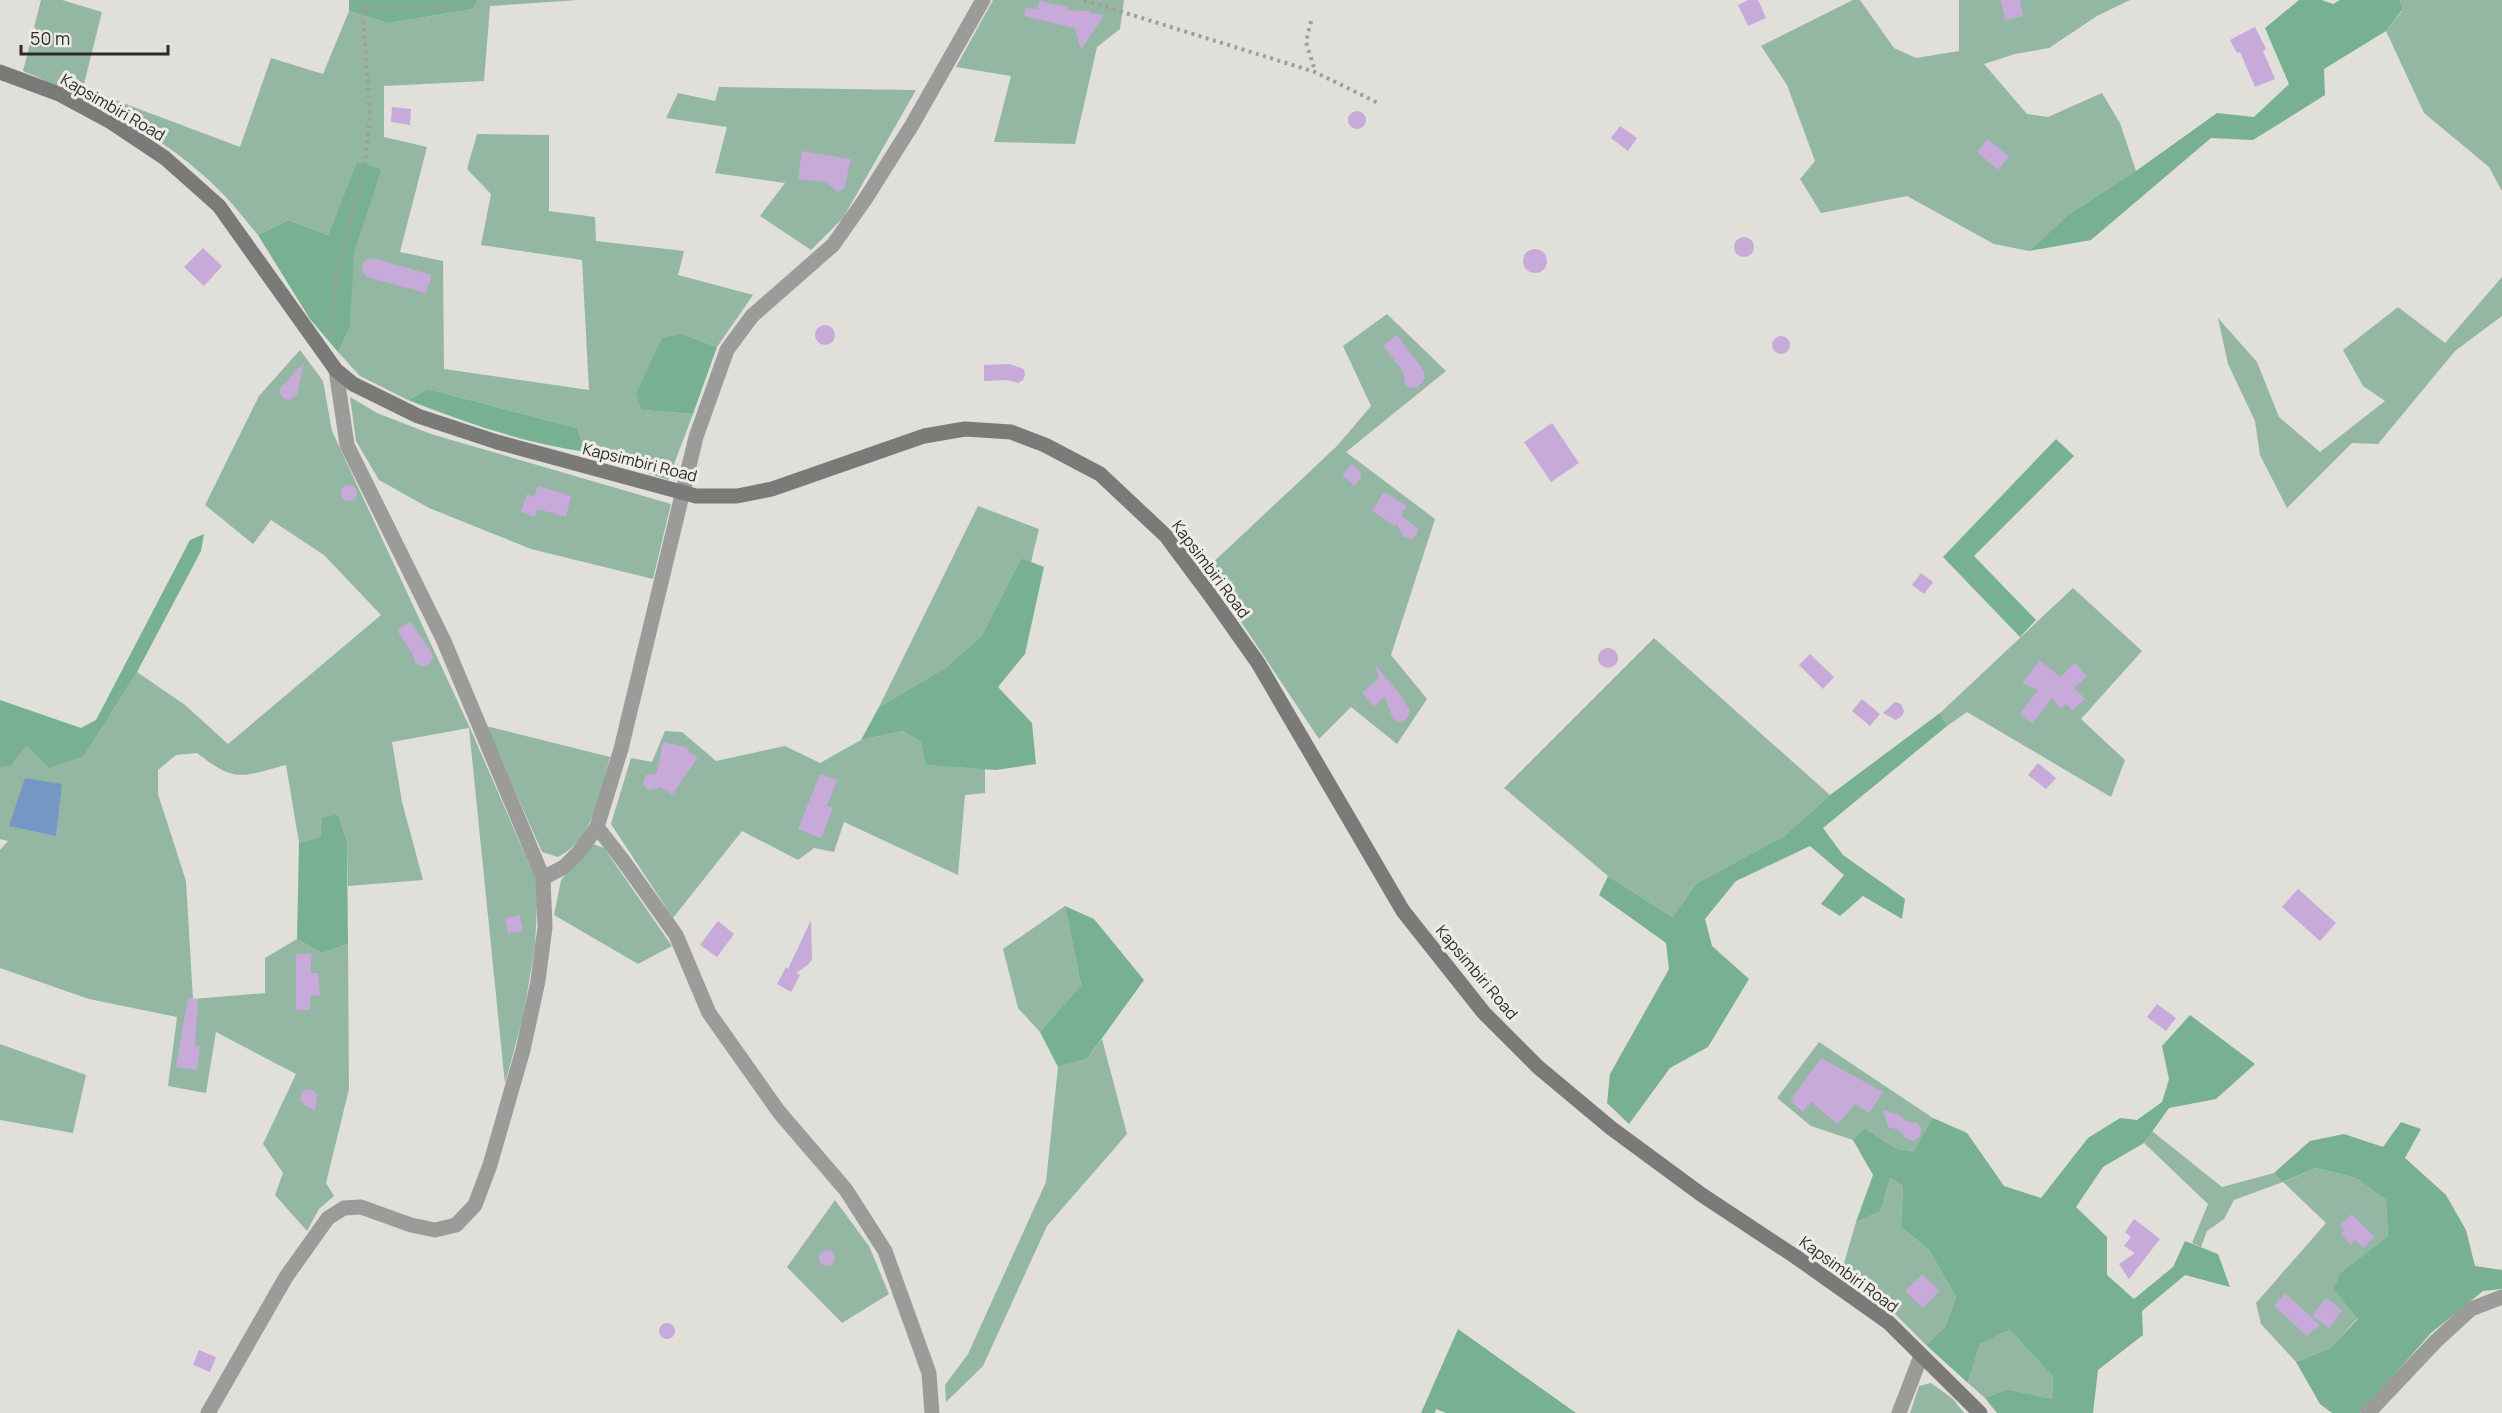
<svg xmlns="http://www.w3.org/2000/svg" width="2502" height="1413" font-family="Manrope,sans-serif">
	<rect width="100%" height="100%" fill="#e1dfd9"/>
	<path fill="#94b7a3" d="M41 0H62L102 12 83 88 240 147 271 58 323 74 349 11 389 23 473 9 478 0H578L490 6 484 81 384 86V137L427 147 400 252 443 261 444 369 589 390 582 260 481 245 491 194 467 169 477 134 549 135V211L595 217 596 241 684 251 678 275 753 295 717 347 682 334 642 410 693 414 668 480 586 452 577 428 428 389 408 400 360 376 338 352 350 328 353 252 382 169 357 163 328 235 288 220 258 235C246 221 235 206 222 193 167 136 94 102 23 71Z
		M993 0H1124L1120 29 1097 47 1075 144 994 142 1011 76 956 67Z
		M1853 0H1860L1894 48 1916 58 1959 51V0H2130L2097 16 2049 48 2015 54 1984 64 2027 114 2048 117 2102 93 2120 123 2136 171 2069 214 2029 251 1994 244 1907 196 1821 213 1800 179 1815 161 1787 85 1761 46Z
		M2400 0H2502V191L2489 167 2424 113 2386 31 2402 11Z
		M719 87 916 90 843 218 811 250 760 216 785 183 715 173 727 127 666 118 678 93 715 101Z
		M2502 277V316L2455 351 2378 444 2352 443 2287 508 2260 455 2255 421 2228 364 2218 318 2257 362 2279 417 2320 452 2385 401 2363 386 2343 350 2398 307 2445 343Z
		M1387 314 1446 371 1346 452 1435 519 1391 655 1427 699 1397 744 1351 707 1319 739 1206 569 1337 446 1371 406 1343 346Z
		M300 350 323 381 332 431 470 728 538 884 535 947 523 1017 505 1084 469 728 392 742 402 802 423 880 348 886 347 842 338 814 322 819 320 837 299 843 286 765C240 777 236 783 197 753L176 755 158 770V794L186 881 193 999 265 993V958L297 939 322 953 348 944 349 1089 326 1183 334 1196 319 1209 307 1231 275 1195 283 1173 263 1144 296 1074 216 1032 206 1093 168 1086 177 1017 89 999 0 968V850L8 841 0 839V767L11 766 27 746 84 756 137 672 185 705 228 744 381 615 324 555 271 520 253 544 205 505 259 396Z
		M350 397 377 413 431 434 671 504 653 579 531 549 429 508 379 480 356 441Z
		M978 506 1039 529 1031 562 1021 558 982 635 947 667 879 707Z
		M2073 588 2142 651 2081 719 2125 760 2111 797 1967 712 1947 726 1940 713Z
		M1654 638 1830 795 1784 836 1697 883 1672 917 1608 876 1504 788Z
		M486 726 610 757C600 793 594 839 558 857L542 852Z
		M665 731 682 732 716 761 785 746 820 763 861 740 903 731 921 742 925 765 985 769V793L965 795 958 875 844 822 834 852 814 848 798 860 742 831 673 918 611 824 631 758 652 762Z
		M593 844 604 848 672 946 638 964 554 915 561 880Z
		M1065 906 1081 985 1040 1032 1018 1008 1003 949Z
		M1102 1039 1127 1134 1047 1226 983 1366 946 1402 945 1385 968 1354 1046 1182 1058 1067 1087 1059Z
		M1819 1042 1933 1118 1915 1151 1897 1149 1864 1128 1853 1140 1811 1126 1777 1098Z
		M0 1044 86 1075 73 1133 0 1120Z
		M2152 1131 2222 1187 2274 1173 2284 1182 2316 1168 2356 1178 2386 1200 2388 1236 2341 1272 2358 1318 2330 1348 2296 1362 2261 1324 2256 1303 2326 1223 2283 1182 2234 1200 2224 1219 2207 1231 2201 1247 2192 1243 2208 1204 2144 1143Z
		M1890 1178 1903 1186 1901 1227 1929 1250 1956 1297 1945 1327 1926 1345 1894 1313 1840 1277 1856 1222 1881 1211Z
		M835 1200 869 1246 889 1294 842 1323 787 1267Z
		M2010 1330 2053 1377 2052 1399 2007 1389 1985 1398 1968 1383 1980 1344Z
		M1931 1383 1953 1399 1964 1413H1910L1919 1386Z"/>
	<path fill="#77b191" d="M349 0H478L473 9 389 23 349 11Z
		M2299 0H2322L2333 4 2340 0H2400L2402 10 2386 31 2324 69 2325 95 2253 140 2211 138 2091 240 2029 251 2069 214 2136 171 2217 113 2254 117 2289 84 2265 28Z
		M357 162 382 169 354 252 350 328 338 352 310 319 258 235 288 220 328 235Z
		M682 334 717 347 693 414 642 410 636 394 662 338Z
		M428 389 577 428 586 452C524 443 466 423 408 400Z
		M2056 439 2074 456 1974 556 2036 620 2020 637 1943 557Z
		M204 534 201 551 137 672 84 756 49 768 27 746 11 766 0 767V700L81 728 96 720 190 540Z
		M1021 558 1044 567 1025 654 998 687 1032 723 1036 764 996 770 925 765 921 742 903 731 861 740 879 707 947 667 982 635Z
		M1940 713 1947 726 1823 828 1843 855 1905 899 1902 919 1863 896 1840 916 1821 904 1844 875 1810 846 1736 881 1705 919 1712 946 1749 979 1708 1047 1670 1068 1629 1124 1607 1103 1610 1074 1669 969 1666 943 1599 895 1608 876 1672 917 1697 883 1784 836 1830 795Z
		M338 814 347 842 348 944 322 953 297 939 299 843 320 837 322 818Z
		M1065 906 1094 919 1144 980 1087 1059 1058 1067 1040 1032 1081 985Z
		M2190 1015 2255 1064 2216 1099 2169 1108 2144 1143 2103 1167 2076 1207 2107 1237V1275L2134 1299 2173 1267 2185 1241 2218 1254 2230 1287 2185 1275 2142 1311 2143 1335 2098 1370 2093 1413H1997L1985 1398 2007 1389 2052 1399 2053 1377 2010 1330 1980 1344 1968 1383 1926 1345 1945 1327 1956 1297 1929 1250 1901 1227 1903 1186 1890 1178 1881 1211 1856 1222 1873 1175 1853 1140 1864 1128 1897 1149 1914 1151 1933 1118 1967 1133 2004 1186 2041 1198 2088 1138 2120 1118 2137 1120 2162 1102 2169 1079 2162 1046Z
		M2401 1122 2421 1129 2405 1158 2446 1195 2466 1230 2475 1266 2502 1270V1289L2483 1291 2431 1333 2360 1413H2332L2320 1404 2296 1362 2330 1348 2358 1319 2334 1289 2341 1272 2388 1236 2386 1200 2356 1178 2316 1168 2283 1182 2274 1173 2310 1141 2344 1134 2383 1147Z
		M1458 1329 1576 1413H1446L1436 1409 1435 1413H1421Z"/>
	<path fill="#7597c4" d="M25 778 62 784 56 836 9 826Z"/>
	<path fill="#c7a9da" d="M1748 0H1758L1766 18 1748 26 1738 5Z
		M2001 0H2020L2023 16 2005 20Z
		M1039 1 1068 7 1067 10 1091 11 1090 13 1104 15 1081 50 1075 28 1024 16 1025 8 1037 9Z
		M2255 27 2266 49 2263 51 2275 79 2255 87 2240 52 2237 53 2230 40Z
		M392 107 411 109 410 125 391 122Z
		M1348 120a9 9 0 1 1 18 0a9 9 0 1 1-18 0Z
		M1620 126 1637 138 1628 151 1611 138Z
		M1988 139 2009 156 1998 170 1977 152Z
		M802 151 851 159 844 189 838 192 825 182 798 179Z
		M1734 247a10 10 0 1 1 20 0a10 10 0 1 1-20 0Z
		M203 248 222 266 204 286 184 267Z
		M1523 261a12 12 0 1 1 24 0a12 12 0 1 1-24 0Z
		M373 258 432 275 426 293 367 277 363 272 362 265 366 260Z
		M815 335a10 10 0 1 1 20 0a10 10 0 1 1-20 0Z
		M1397 335 1424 371 1425 379 1418 387 1410 388 1405 384 1403 371 1383 346Z
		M1772 345a9 9 0 1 1 18 0a9 9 0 1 1-18 0Z
		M304 363 297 395 290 400 284 399 280 394V388Z
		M1009 364 1024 369 1025 375 1023 380 1018 383 1008 380 984 381V365Z
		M1552 423 1579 463 1551 482 1524 442Z
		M1352 464 1361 472V478L1354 486 1342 475Z
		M341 493a8 8 0 1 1 16 0a8 8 0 1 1-16 0Z
		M538 486 571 496 566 517 537 509 535 517 521 512 527 494 534 497Z
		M1384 492 1407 506 1401 515 1418 529 1417 534 1413 539 1404 537 1396 523 1395 526 1372 511Z
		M1921 573 1933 582 1924 594 1912 585Z
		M410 621 432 653 433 659 427 666H421L415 663 413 655 397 630Z
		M1598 658a10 10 0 1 1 20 0a10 10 0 1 1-20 0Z
		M1810 654 1834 677 1823 689 1799 665Z
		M2040 660 2060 677 2075 663 2087 676 2075 688 2085 699 2072 710 2066 704 2061 709 2052 698 2032 724 2020 714 2038 690 2022 683Z
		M1375 665 1400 694 1409 709V715L1405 720 1399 722 1393 719 1385 697 1374 706 1362 693 1379 678Z
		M1862 699 1880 714 1870 726 1852 711Z
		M1895 702 1901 704 1904 711 1902 716 1896 720 1883 713Z
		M663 742 689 748 688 752 698 757 672 795 661 787 649 790 643 784 646 775 657 773Z
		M2038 763 2056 778 2046 789 2028 775Z
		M820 774 837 780 827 806 833 808 821 838 798 829Z
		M2298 889 2336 923 2320 941 2282 907Z
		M520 915 523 931 508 933 505 918Z
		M811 920 812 959 809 964 796 973 800 975 791 992 777 984 786 967 788 969Z
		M718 921 734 934 717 957 700 945Z
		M296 954H311V973H318L320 995 311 996 310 1010H296Z
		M188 998 198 999 195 1046H200L197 1070 176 1067Z
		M2157 1004 2176 1018 2166 1031 2147 1017Z
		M1821 1058 1883 1092 1869 1113 1855 1104 1838 1124 1811 1102 1803 1112 1790 1101Z
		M308 1089 314 1091 317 1096 315 1110 304 1105 300 1100 302 1092Z
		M1883 1110 1900 1115 1905 1121 1917 1123 1921 1128 1920 1137 1913 1141 1906 1138 1899 1130 1888 1127Z
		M2352 1214 2374 1237 2363 1248 2355 1240 2351 1245 2341 1234 2345 1230 2340 1225Z
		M2134 1219 2160 1239 2129 1279 2119 1264 2135 1253 2124 1246 2131 1237 2125 1232Z
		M819 1258a8 8 0 1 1 16 0a8 8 0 1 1-16 0Z
		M1922 1274 1939 1291 1923 1308 1905 1291Z
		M2285 1293 2320 1325 2307 1336 2274 1306Z
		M2326 1298 2342 1310 2329 1328 2312 1316Z
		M659 1331a8 8 0 1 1 16 0a8 8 0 1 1-16 0Z
		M199 1350 216 1357 210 1372 193 1365Z"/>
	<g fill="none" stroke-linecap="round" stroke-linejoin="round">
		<path stroke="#9f9e99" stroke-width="4" stroke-dasharray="3 4.5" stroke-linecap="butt" d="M1084 0 1315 72 1378 103
			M364 8H445L468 5 472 0
			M1311 21 1306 42 1315 71
			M332 334 331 320 337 271 364 172 370 115 362 0"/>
		<path stroke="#9b9c9a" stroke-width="15" d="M597 827 622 859 676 935 709 1013 779 1112 846 1190 885 1251 929 1373 932 1413
			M543 878 564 867 579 852 597 827 621 749 696 437 727 350 752 316 833 245 866 198 912 125 983 0
			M208 1413 286 1277 328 1218 344 1208 361 1207 411 1225 435 1230 456 1225 475 1205 490 1165 523 1050 538 981 545 927 543 878 529 844 443 639 347 445 336 370
			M1899 1413 1921 1356
			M2368 1413 2436 1341 2471 1309 2502 1297"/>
		<path stroke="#7a7b78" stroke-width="15" d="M0 72 59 94 111 122 165 158 219 206 336 370 353 384 418 416 497 442 696 496H737L772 489 924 436 965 429 1011 432 1045 445 1100 474 1166 536 1210 595 1258 663 1403 911 1484 1013 1538 1067 1611 1128 1702 1195 1796 1257 1888 1322 1980 1413"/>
	</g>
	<g text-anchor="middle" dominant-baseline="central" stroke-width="6" stroke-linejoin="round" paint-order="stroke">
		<g font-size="16" fill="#2c2b29" stroke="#eeece7">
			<text transform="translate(113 107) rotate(30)">Kapsimbiri Road</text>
			<text transform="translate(640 462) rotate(14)">Kapsimbiri Road</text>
			<text transform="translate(1211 569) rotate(53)">Kapsimbiri Road</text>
			<text transform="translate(1477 972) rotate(50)">Kapsimbiri Road</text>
			<text transform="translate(1849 1274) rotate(36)">Kapsimbiri Road</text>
		</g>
	</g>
	<path d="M21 45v9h147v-9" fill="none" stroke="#2c2b29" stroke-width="3"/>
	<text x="30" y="45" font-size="18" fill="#2c2b29" stroke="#eeece7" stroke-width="4.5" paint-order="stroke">50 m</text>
</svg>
